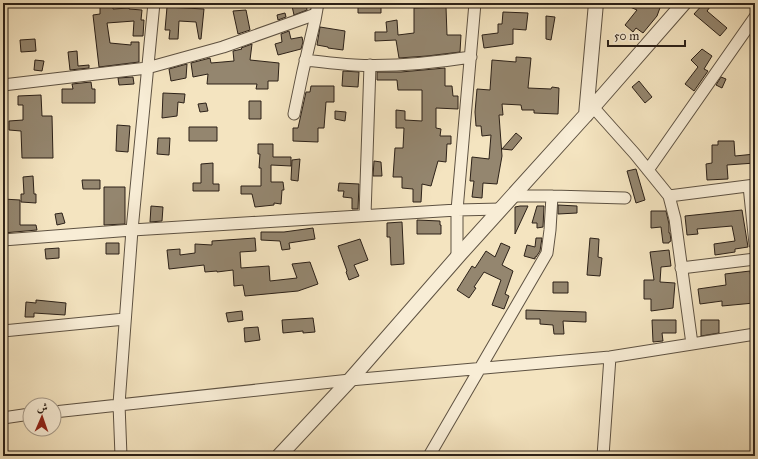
<svg xmlns="http://www.w3.org/2000/svg" width="758" height="459" font-family="'IM FELL Great Primer',Amiri,serif">
	<rect width="100%" height="100%" fill="#f4e4c0"/>
	<filter id="stains"><feTurbulence type="fractalNoise" baseFrequency=".005" numOctaves="4"/><feColorMatrix values="0 0 0 0 .2 0 0 0 0 .09 0 0 0 0 .02 0 0 0 .5 -.17"/></filter>
	<radialGradient id="worn" r=".72"><stop offset=".6" stop-color="#630" stop-opacity="0"/><stop offset="1" stop-color="#630" stop-opacity=".3"/></radialGradient>
	<path fill="#94866f" stroke="#2c2118" d="M306 3 307 10 294 15 292 6Z
		M358 3H381V13H358Z
		M621 3H656L661 5 657 16 643 33 636 28 633 32 625 25 637 10Z
		M704 3H713L707 11 727 28 720 36 694 14Z
		M100 7H113V9L129 8V9L142 10 141 20H144L143 36H133L134 21 107 23 110 43 131 45V42H139V62L99 67 93 15 100 14Z
		M167 7 204 9 201 39H199L196 22 179 21 178 39H169L170 30H165Z
		M446 7 447 35H461L460 52 427 56 399 58 396 40 375 41V32H387L386 22 397 20 398 35 414 33V8Z
		M246 10 250 30 238 34 233 11Z
		M503 12 528 13 526 30 513 29V44L484 48 482 35 498 33V24H502Z
		M285 13 286 17 278 20 277 15Z
		M546 16 555 17 551 40 546 39Z
		M320 27 345 31 343 50 328 48V47L317 45Z
		M289 31 291 39 302 37 303 42 301 49 278 55 275 44 282 42 281 34Z
		M35 39 36 51 21 52 20 40Z
		M252 44 250 60 279 63 278 81H268V89H256L257 84H207L208 74 193 77 191 63 210 58 211 63 234 61 233 51 242 49 241 48Z
		M702 49 712 56 704 69 708 71 694 91 685 84 698 67 691 60Z
		M77 51 78 66 89 65V68L70 70 68 52Z
		M516 57 531 58 528 88 551 89 552 87 559 88 558 114 534 113V110H522L521 105 502 104 503 115H499L502 156 497 184 483 183 482 198 472 197 474 181H470L472 157 489 159 491 135 482 136 481 126H476L475 112 477 89 490 90 492 60 516 62Z
		M35 60 44 61 42 71 34 70Z
		M187 64 186 78 171 81 169 69Z
		M445 68V86H452L453 96H458V109L436 108V128L441 129 440 136H451V144H447L446 162 438 161 431 186 422 184 421 202H413V189L402 188V177H393L395 148H403L404 128H396V110L405 111V120L422 121V90H398L397 80H377V72H401Z
		M343 71 359 72 358 87 342 86Z
		M133 77 134 84 119 85 118 78Z
		M721 77 726 79 722 88 716 85Z
		M639 81 652 97 645 103 632 87Z
		M91 82 92 89H95V103H62V89H73L72 84Z
		M311 86H334V102H326L324 128H318V142L293 141V128H298L306 92H310Z
		M163 93 185 94 184 103 178 102 177 116 162 118Z
		M41 95 42 116H52L53 158H22L21 131 9 130V121L23 120V105H18V96Z
		M249 101H261V119H249Z
		M206 103 208 111 200 112 198 104Z
		M335 111 346 112 345 121 335 119Z
		M117 125 130 126 128 152 116 151Z
		M189 127H217V141H189Z
		M516 133 522 138 512 150 502 149Z
		M158 138H170L169 155 157 154Z
		M718 141H734L735 156 755 154V163L727 165 728 179 707 180 706 164 712 163V145H718Z
		M258 144H273V157H291V166L271 165V182H283L284 190H282L281 204 274 203V205L255 207 252 194H241V186H261V168H259L260 154H258Z
		M300 159 298 181 291 180 292 160Z
		M374 161 381 162 382 176H373Z
		M213 163V184H219V191H193V183H201V164Z
		M636 169 645 200 636 203 627 171Z
		M33 176 34 194H36V203L21 202V194H24L23 177Z
		M82 180H100V189H83Z
		M339 183 359 184 358 209H352V198L343 197 344 191H338Z
		M104 187H125V224L104 225Z
		M3 199 20 200V225H36L37 230 3 233Z
		M558 205 577 206V213L558 214Z
		M151 206 163 207 162 221 150 222Z
		M520 206H528L515 234V207Z
		M537 206H544L543 227 537 228V223H532Z
		M742 210 748 247 735 249V252L715 255 714 244 735 241 732 226 697 229 698 234 687 235 685 216Z
		M651 211H666L669 224V233H670L671 241 669 242V243H663L661 227 651 228Z
		M62 213 65 223 57 225 55 214Z
		M417 220 440 221V225H441V234H417Z
		M402 222 404 264 391 265 390 237H387V223Z
		M313 228 315 239 289 243 290 249 282 250 280 241 261 240V232H284Z
		M255 238 256 251 240 252 241 268 269 266 270 281 297 278 292 264 310 262 318 284 298 291 245 296 243 285 234 286 233 270 217 272V271L205 272 204 265 169 269 167 250 180 249V255L195 253V244L212 245V241Z
		M536 238H542L540 251 536 257H535V259L524 256 527 245 535 247Z
		M590 238 599 239 598 257 602 258 600 276 587 275Z
		M360 239 368 260 354 265 359 276 349 280 346 272 347 271 338 246Z
		M106 243H119V254H106Z
		M501 243 510 247 502 265 513 271 505 294 509 296 504 309 492 305 501 280 484 272 474 287 476 288 469 298 457 290 472 266 475 268 486 251 495 257Z
		M59 248V258L46 259 45 249Z
		M669 250 671 266 661 267 660 282 675 283 673 308 651 311V299H644V280H654L650 252Z
		M750 271 754 303 722 306V301L700 304 698 289 726 285 725 274Z
		M553 282H568V293H553Z
		M36 300 66 303 65 315 34 313V317H25L26 302 36 303Z
		M526 310 586 312V322L563 321 564 334H554L553 325 540 324V319H526Z
		M242 311 243 320 228 322 226 313Z
		M313 318 315 332 303 333V331L283 333 282 320Z
		M652 320H676V333H662L663 341 653 342Z
		M701 320H719V333L701 336Z
		M258 327 260 340 245 342 244 328Z"/>
	<g fill="none" stroke-linecap="round" stroke-linejoin="round">
		<g stroke="#5e5242" stroke-width="13">
			<path id="minor" d="M305 60C322 62 338 64 354 65 392 67 433 63 471 57
				M3 85 147 68 223 47 316 14
				M593 107 635 154 669 196 675 219 692 344
				M294 114 303 71 315 20 318 3
				M648 170 755 17
				M749 186 755 244
				M513 196H552L625 198
				M669 196 755 185
				M365 215 370 65
				M3 240 132 230 457 210 501 209
				M457 258V210L475 3
				M681 268 755 259
				M3 331 125 319
				M54 412 350 380 610 357 755 334
				M3 418 30 414
				M121 456 119 404 132 230 154 3
				M429 456 547 253 550 230 552 196
				M603 456 610 357"/>
		</g>
		<g stroke="#5e5242" stroke-width="16">
			<path id="tertiary" d="M586 115 596 3
				M279 456 350 380 461 253 593 107 684 3"/>
		</g>
		<use href="#minor" stroke="#f8edd6" stroke-width="11"/>
		<use href="#tertiary" stroke="#f8edd6" stroke-width="14"/>
	</g>
	<rect width="758" height="459" fill="none" stroke="#f4e4c0" stroke-width="16"/>
	<rect x="4" y="4" width="750" height="451" fill="none" stroke="#2c2118" stroke-width="2"/>
	<rect x="8" y="8" width="742" height="443" fill="none" stroke="#2c2118"/>
	<g transform="translate(42 417) rotate(2)"><circle r="19" fill="#f8edd6" stroke="#a69b8a"/>
	<path d="M0-3L7 15L0 10L-7 15Z" fill="#8f2418"/>
	<text y="-6" font-size="11" font-weight="bold" text-anchor="middle" fill="#2c2118">ش</text>
	</g>
	<path d="M608 40v6h77v-6" fill="none" stroke="#2c2118" stroke-width="2"/>
	<text x="614" y="40" font-size="12" fill="#2c2118" stroke="#f8edd6" stroke-width="3" paint-order="stroke">50 m</text>
	<rect width="100%" height="100%" filter="url(#stains)"/>
	<rect width="100%" height="100%" fill="url(#worn)"/>
</svg>
